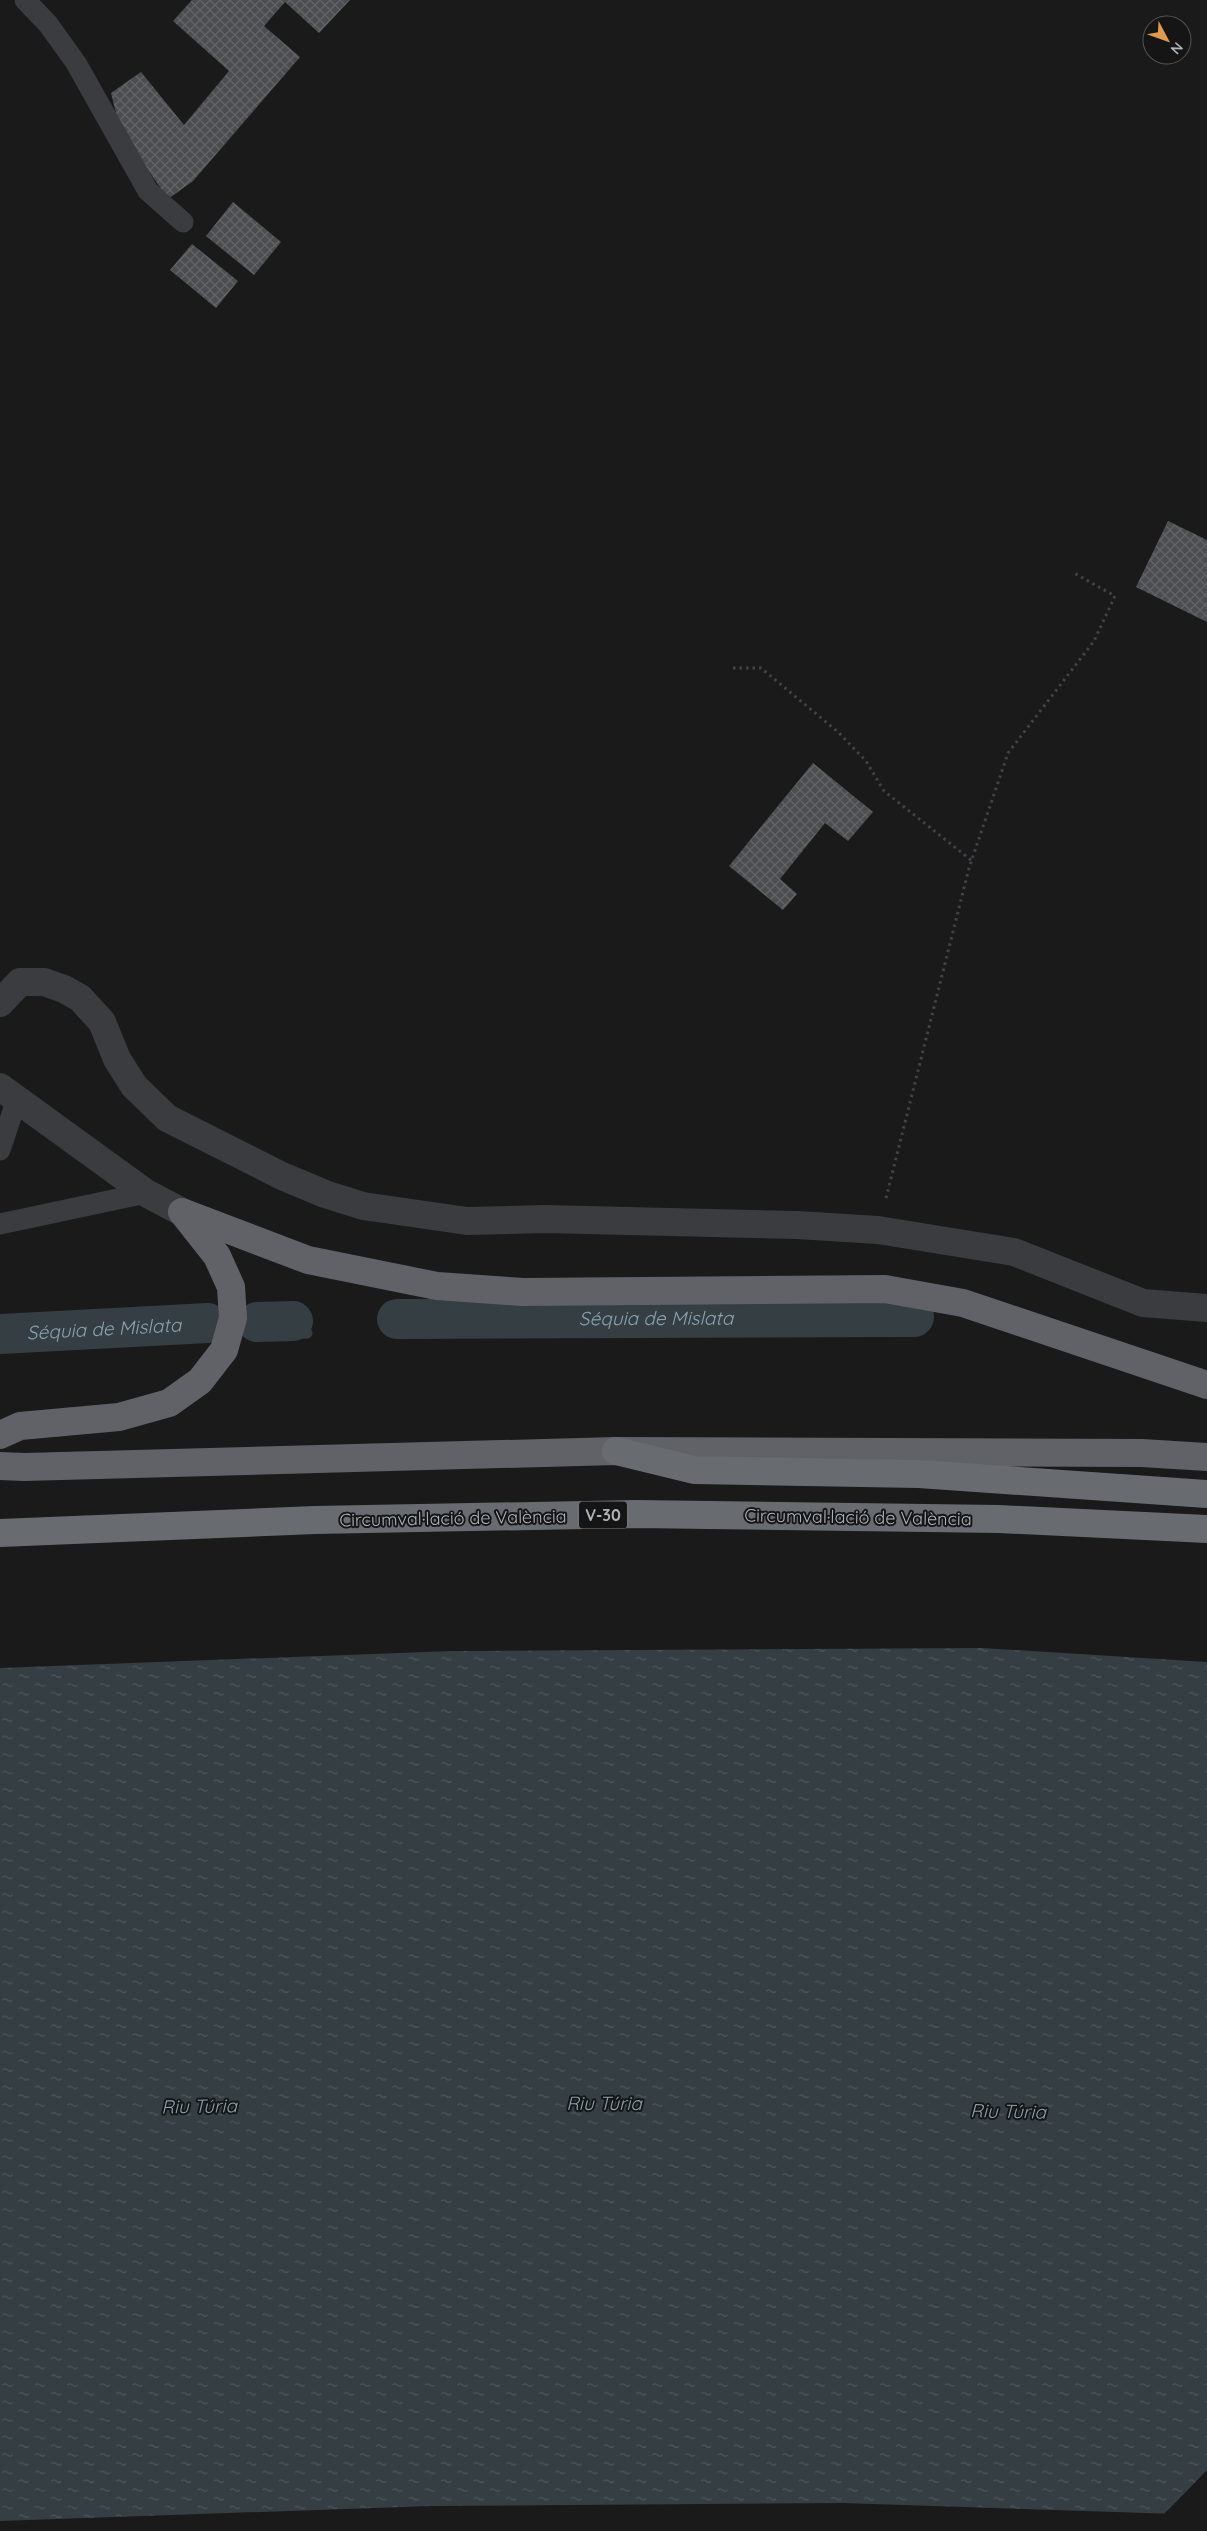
<svg xmlns="http://www.w3.org/2000/svg" width="1207" height="2531" font-family="Quicksand,sans-serif">
	<defs>
		<pattern id="water-ripples" width="26" height="14" patternUnits="userSpaceOnUse" patternTransform="scale(1.25)"><rect width="26" height="14" fill="#353e43"/><path d="M2 4q2-2 4 0t4 0M15 11q2-2 4 0t4 0" fill="none" stroke="#50585c"/></pattern>
		<pattern id="building-cross-hatch" width="8" height="8" patternUnits="userSpaceOnUse" patternTransform="scale(1.25)"><rect width="8" height="8" fill="#4c4d50"/><path d="M0 0l8 8M0 8l8-8" fill="none" stroke="#636467"/></pattern>
	</defs>
	<rect width="100%" height="100%" fill="#1a1a1b"/>
	<path fill="url(#water-ripples)" d="M982 1648 1207 1662V2515L843 2503 431 2506 0 2521V1668L452 1651Z"/>
	<path fill="#1a1a1b" d="M1207 2470V2517L1162 2516 1178 2500Z"/>
	<g fill="none" stroke-linecap="round" stroke-linejoin="round">
		<path stroke="#353e43" stroke-width="11" d="M398 1331H912
			M254 1336 307 1333
			M0 1348 201 1337"/>
		<g stroke="#353e43" stroke-width="40">
			<path id="s1" d="M397 1319 914 1317"/>
			<path d="M257 1322 293 1321"/>
			<path id="s2" d="M0 1334 208 1323"/>
		</g>
	</g>
	<path fill="url(#building-cross-hatch)" d="M192 0H350L319 33 285 2 264 26 300 57 193 181 168 199 120 129 111 93 141 72 184 125 229 71 173 21Z
		M233 202 281 242 254 275 206 236Z
		M192 244 238 281 216 308 170 270Z
		M1168 521 1207 540V622L1136 587Z
		M813 763 873 812 848 841 825 823 780 879 797 894 783 910 729 866Z"/>
	<g fill="none" stroke-linecap="round" stroke-linejoin="round">
		<path stroke="#414347" stroke-width="3" stroke-dasharray="2.5 4" stroke-linecap="butt" d="M733 668H761L838 732 866 761 884 791 971 860
			M886 1198 969 868 1008 753 1094 641 1115 596 1074 573"/>
		<path stroke="#3b3c40" stroke-width="21" d="M25 0 48 24 76 63 148 191 183 222
			M0 1150 17 1099
			M0 1224 146 1193"/>
		<path stroke="#3b3c40" stroke-width="28" d="M0 1003 20 982H44L64 989 80 998 102 1022 117 1059 134 1086 167 1118 282 1176 325 1194 363 1206 467 1221 545 1219 797 1225 878 1230 1014 1252 1143 1303 1207 1308"/>
		<path stroke="#3b3c40" stroke-width="28" d="M0 1087 146 1193 182 1212"/>
		<path stroke="#606268" stroke-width="28" d="M182 1212 308 1260 437 1286 523 1292 885 1289 963 1303 1207 1385
			M0 1435 20 1426 119 1417 169 1403 200 1381 224 1350 233 1318 231 1287 217 1256 183 1213
			M0 1466 24 1467 616 1451 1142 1453 1207 1457"/>
		<path stroke="#686b70" stroke-width="28" d="M616 1451 694 1470 919 1474 1207 1494
			M0 1533 315 1520 636 1514 999 1519 1207 1529"/>
	</g>
	<g text-anchor="middle" dominant-baseline="central" stroke-width="4" stroke-linejoin="round" paint-order="stroke">
		<rect fill="#151516" stroke="#7f8488" stroke-width="1" x="579" y="1501.5" width="48" height="27" rx="4"/>
		<g font-size="16" font-weight="bold" fill="#adb3b9">
			<text x="603" y="1515">V-30</text>
		</g>
		<g font-size="18" fill="#adb3b9" stroke="#151516">
			<text transform="translate(858 1517) rotate(1)">Circumval·lació de València</text>
			<text transform="translate(453 1518) rotate(-1)">Circumval·lació de València</text>
		</g>
		<g font-size="19" font-style="italic" fill="#89a3b0" stroke="#151516">
			<text stroke="none"><textPath href="#s1" startOffset="259">Séquia de Mislata</textPath></text>
			<text stroke="none"><textPath href="#s2" startOffset="104">Séquia de Mislata</textPath></text>
			<text x="604" y="2103">Riu Túria</text>
			<text transform="translate(199 2106) rotate(-1)">Riu Túria</text>
			<text transform="translate(1008 2111) rotate(1)">Riu Túria</text>
		</g>
	</g>
	<g transform="translate(1167 40) rotate(131)"><circle r="24" fill="#151516" stroke="#525457"/>
	<path d="M0-4L9 19L0 12L-9 19Z" fill="#de9a4f"/>
	<text y="-8" font-size="14" font-weight="bold" text-anchor="middle" fill="#adb3b9">N</text>
	</g>
</svg>
